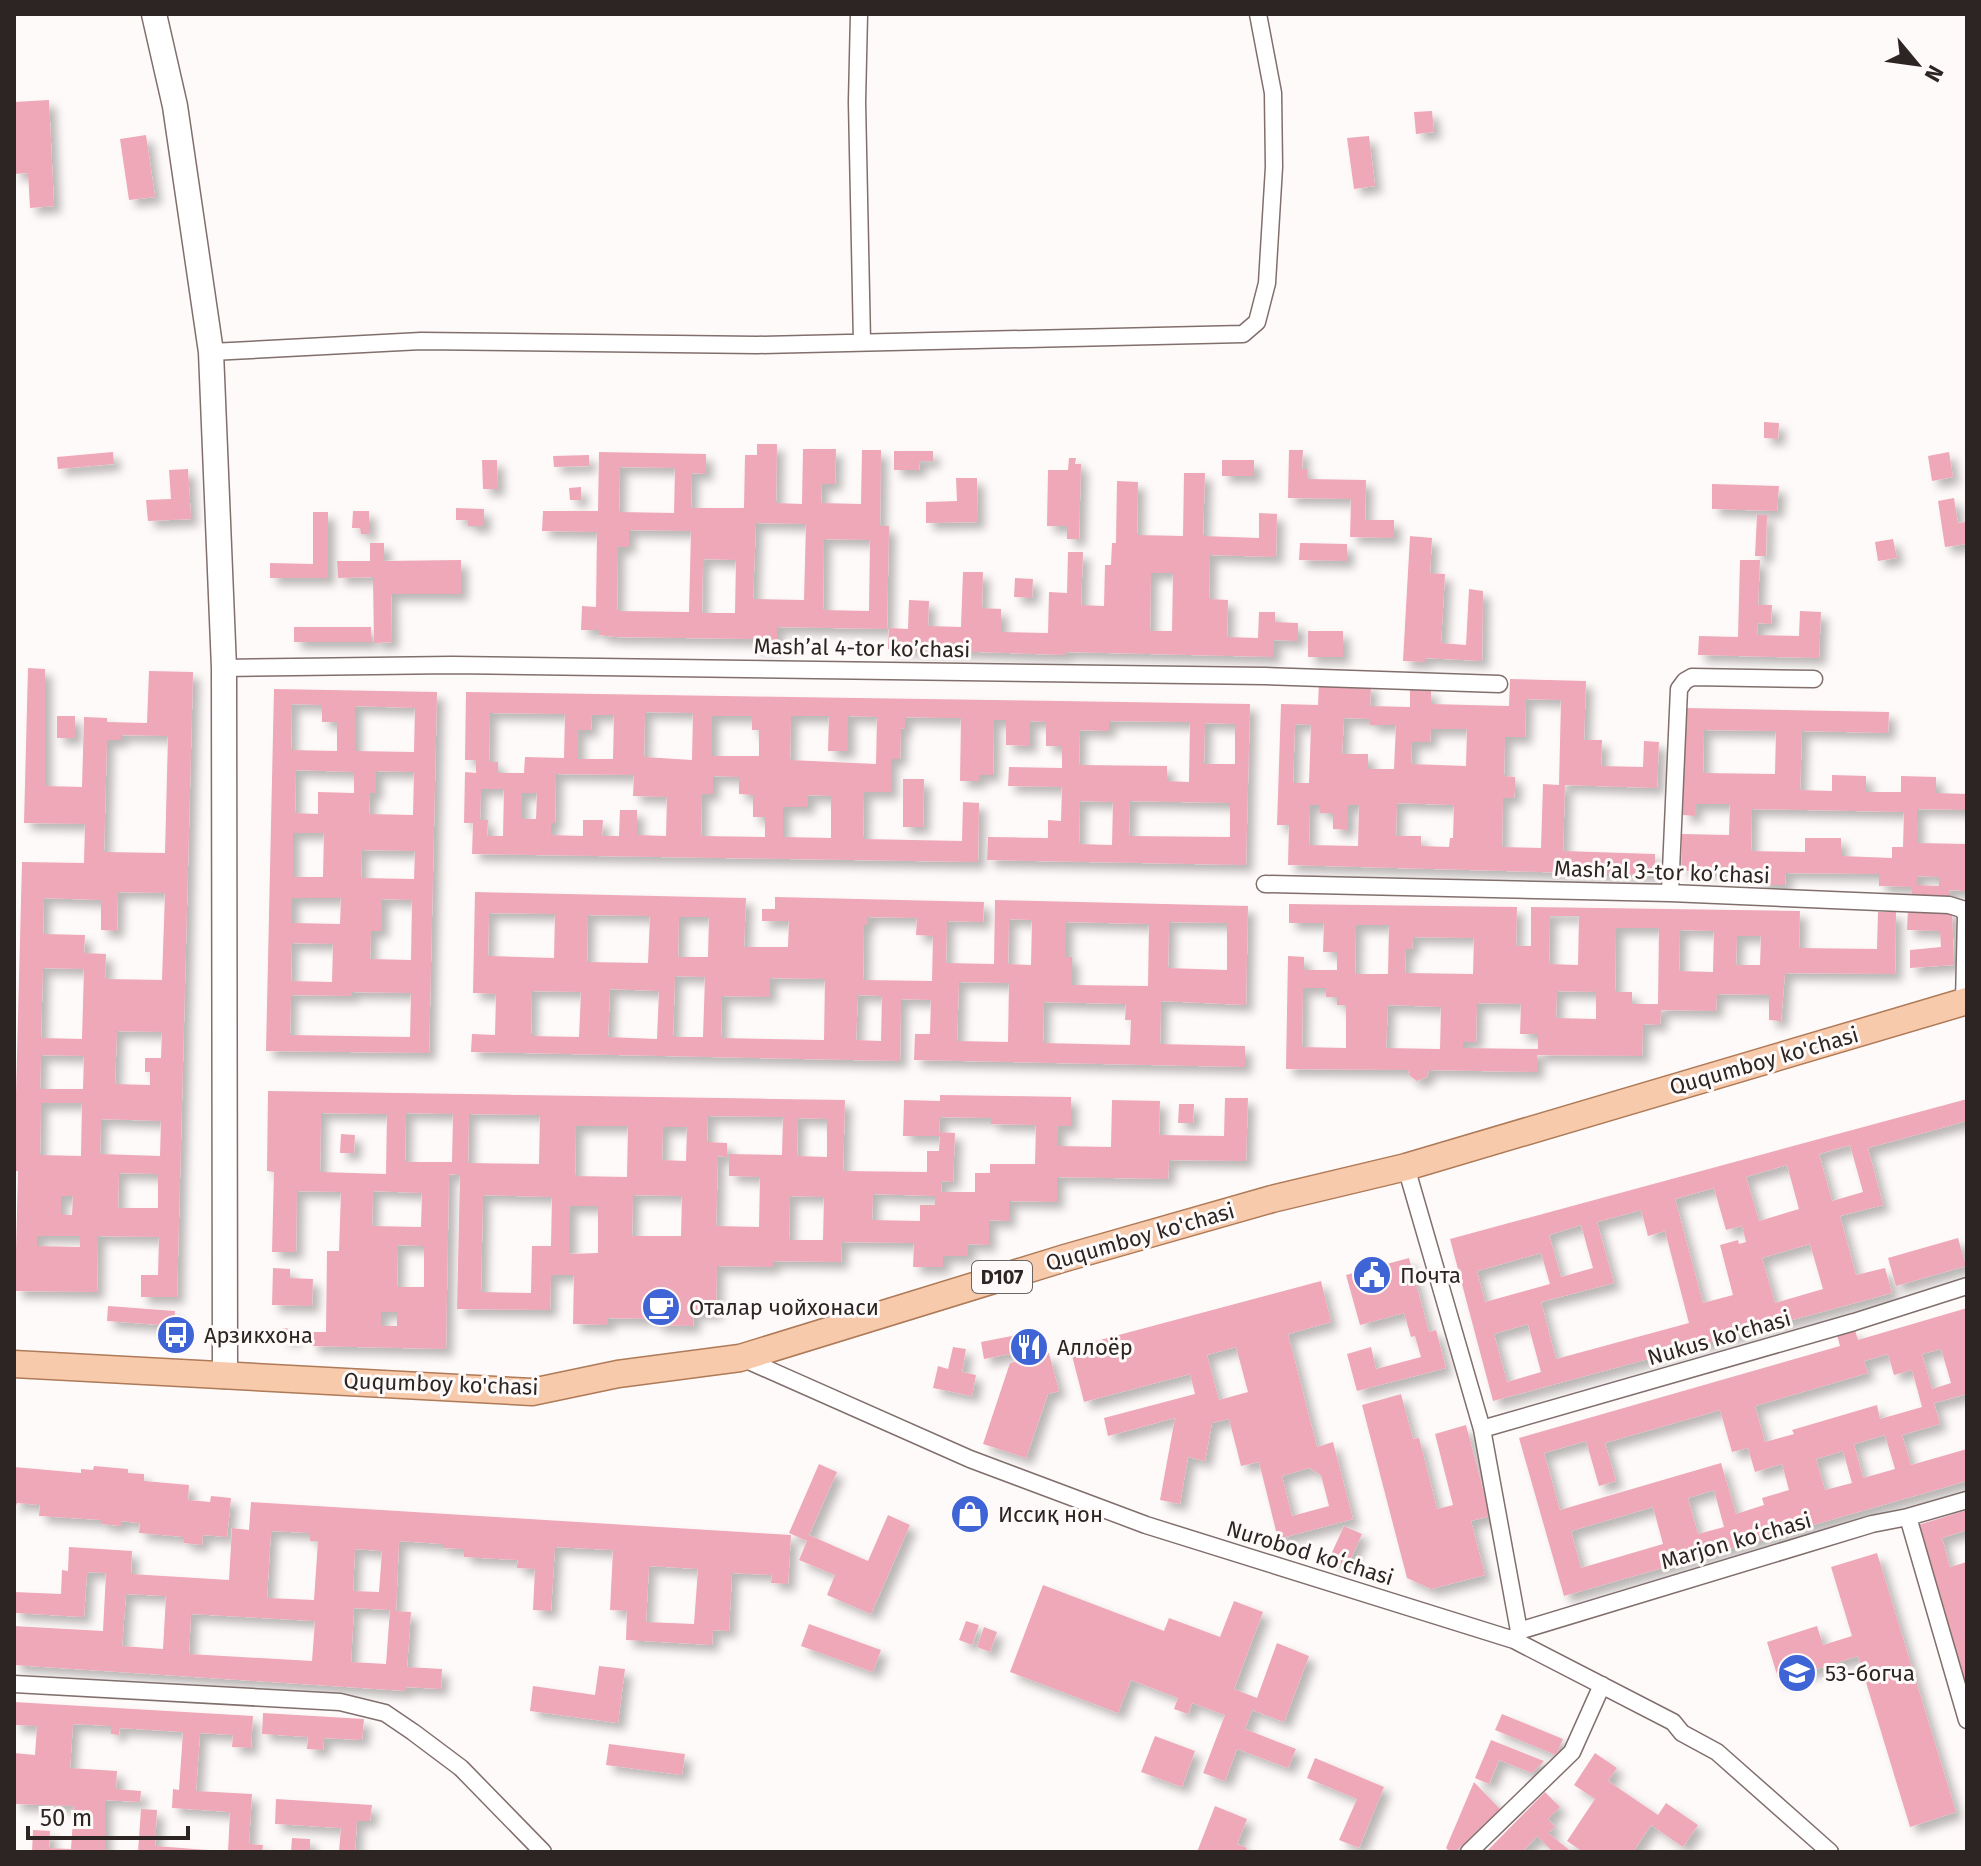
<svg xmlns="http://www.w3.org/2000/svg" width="1981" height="1866" font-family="'Fira Sans',sans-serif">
	<defs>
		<filter id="shadow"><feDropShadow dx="7" dy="7" stdDeviation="4" flood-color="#0004"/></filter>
	</defs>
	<rect width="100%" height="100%" fill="#fefaf9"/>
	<path fill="#efa8b8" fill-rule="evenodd" filter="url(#shadow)" d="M49 100 54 206 30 208 28 173 14 174V102Z
		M1432 111 1434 132 1416 134 1414 112Z
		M146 135 155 197 129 200 120 139Z
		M1369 136 1375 186 1354 189 1347 138Z
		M1764 422 1779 423 1778 439 1764 438Z
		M757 444H777L776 503 802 504 803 449H836L835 484H822L821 503 861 504 862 450H881L880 526H889L887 629 777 627V647H753V639L616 637 599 635V630H581L582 606 596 607 597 532 542 531 543 511H598L599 452 706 454V474L692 473 691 508H744L745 455H757ZM620 467 675 468 674 513 619 512ZM756 523 806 524 804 600 753 599ZM629 530 691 531 689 612 617 611 618 547H629ZM824 539 870 540 869 611 823 610ZM703 559 736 560 735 613H702Z
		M1289 450H1303L1302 469H1307V479L1366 480 1365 520H1394V538L1350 537 1351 499 1288 498Z
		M894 451H933V461H920L919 470H894Z
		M113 452 114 464 58 469 57 457Z
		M1949 452 1953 477 1932 481 1928 456Z
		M589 455V466L554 467 553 456Z
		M1069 458H1076L1075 464H1081L1079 539H1067V526H1047L1048 470H1068Z
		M482 460H497L498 489H483Z
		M1222 460H1254V476H1222Z
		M188 469 191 519 148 521 146 500 171 499 169 470Z
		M1184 473H1205L1203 536 1259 538V513L1277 514 1276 557 1210 555 1209 599 1228 600 1227 637 1258 638 1259 612H1275V622L1298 623V641L1274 640V657L1066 652V655L888 649 889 628 908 629 909 600 929 601 928 626 961 627 963 572H983L982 608 1001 609V632L1048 633 1049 592 1067 593 1068 552H1083L1081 605 1104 606 1105 565H1111L1112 543H1116L1117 481 1138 482 1137 535 1183 536ZM1151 573H1173L1172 631H1150Z
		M956 478H977L978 522 926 523V502L957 501Z
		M1712 484 1779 486 1777 511 1712 509Z
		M581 487V500H570L569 488Z
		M1954 498 1958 523 1967 522V544L1945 547 1938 501Z
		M456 508 484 509V526H468V520H456Z
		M353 511H369V534H361L360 528H352Z
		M313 512H328V578H270V563L313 564Z
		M1757 515H1767L1766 556H1755Z
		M1410 536 1432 538 1430 573 1445 574 1441 643 1466 645 1469 589 1483 591 1482 661 1425 658V662L1403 661Z
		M1893 539 1897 558 1878 561 1875 542Z
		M370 543H384V561L461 560V594H391L392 642 374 643 373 577 338 578 337 561H370Z
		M1300 543 1347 544V561L1299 560Z
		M1740 560H1760L1758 605H1772L1771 624 1758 623 1757 635 1799 636 1800 611 1821 612 1819 658 1698 655 1699 636 1738 637Z
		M1015 578 1033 579 1032 598 1014 597Z
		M294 627H371V642H294Z
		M1308 631H1343V657H1308Z
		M28 668 45 669V786L82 787 84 717 107 718V722L147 723 149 671 193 672 177 1297H141V1275H158L159 1237 98 1236 97 1292 15 1291 18 1171H14L22 862 84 863 85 824 24 823ZM121 735 168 736 165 853 104 852 107 740H121ZM118 892 165 893 162 980 105 979 106 954 84 953 85 935 43 934 44 898 101 900V930L117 931ZM43 968 84 969 82 1039 41 1038ZM117 1031 162 1032 161 1058H145V1072H150V1085L115 1084ZM41 1055 84 1056 83 1089H40ZM41 1103H82L81 1156 40 1155ZM101 1119 161 1121 160 1156 100 1154ZM119 1173 158 1174V1208H118ZM61 1196H73L72 1215 61 1214ZM37 1236H80V1247L37 1246Z
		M1510 679 1586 681 1584 740H1602L1601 766 1643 767 1644 741 1659 742 1657 788 1565 785 1563 851 1655 854V875L1288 865 1289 825H1277L1281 704 1318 705 1319 683 1371 684 1370 706 1410 707V689L1431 690V704L1509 706ZM1526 699 1561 700 1559 785 1543 784 1541 848 1502 847 1503 798H1514L1515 789V777L1504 776 1505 737H1525ZM1344 718 1370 719V725H1396L1394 769H1368V754H1342ZM1295 724 1311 725 1309 783H1293ZM1431 729H1467L1466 766 1411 764 1412 742H1430ZM1397 803 1454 805 1453 838H1450L1449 847 1421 846V836H1396ZM1310 805H1320V813H1333V829L1348 830V805H1359L1358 846 1309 845Z
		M274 689 437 692 429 1053 266 1051ZM292 704 322 705V722H337V751L291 750ZM355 706 415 708 414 752 355 751ZM296 770 354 772V793L318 792V814L295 813ZM376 771 414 772 413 815 369 814 370 793H376ZM293 833H324L323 877H293ZM362 850 415 851 414 879 361 878ZM292 898H341L340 924 292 923ZM382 899 412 900 411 960 370 959 371 931H382ZM292 943 333 944 332 982 291 981ZM352 992 411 993 410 1037 290 1035 291 995 352 996Z
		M466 692 1250 704 1246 865 987 860 988 837 1048 838V820L1061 821 1062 787 1008 786 1009 767 1062 768V746H1046V722L1030 721V746L1006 745V720H994L993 775H979V781H960L961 718H942L905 717V729L901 728 900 759H891V792H864L863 839 962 841 963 802 979 803 978 862 472 854 473 823H464L465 772 476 773V760H465ZM645 712 693 713 692 760 644 757ZM490 713 565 714 564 758 525 757 524 773H498V762H489ZM592 715H614L613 759H578V730H591ZM712 716H752V730H759V756H712ZM791 716H829L828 751H848V716L877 717 876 764 790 760ZM1109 721 1190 722 1189 782 1167 781V766L1079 765 1080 730 1109 731ZM1205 723 1235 724V764H1204ZM556 774 634 775 633 796 667 797 666 836 637 835V810H620L619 836H602L603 820H583V836L551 835V823H555ZM713 776 739 777V794L753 795V817H765V837L701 836 702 794H713ZM481 789H504L503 836H487L488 820H480ZM522 793H537L536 819H522ZM808 795 831 796V838L783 837V807H808ZM1080 801 1113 802 1112 845 1079 844ZM1130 801 1230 803V837L1129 836Z
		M1685 708 1889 712 1888 733 1802 731 1800 790 1832 791V775L1866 776V792H1901V776L1936 777V793L1967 794V810L1917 809V843L1967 844V891L1949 890V897L1912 896V887L1879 886V874L1786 873 1785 885H1759L1760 872 1681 871 1682 834 1729 835 1730 804H1695V816L1683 815ZM1704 730 1776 731 1775 774 1703 773ZM1752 809 1904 812 1903 847H1892V858L1841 856V838H1805V852L1751 851ZM1917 876 1939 877V886L1917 885Z
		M57 716H75V738H57Z
		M903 779H924L923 827H903Z
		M475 892 746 898 744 947H788L789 921H762V909H775V897L984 902 983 922 947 921 946 963 994 964 995 900 1248 906 1246 1005 1161 1001 1160 1044 1245 1046V1067L914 1060 915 1034H930L931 1000 901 999 900 1061 471 1052 472 1034 495 1035 496 994 473 993ZM489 913 555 914 554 958 488 956ZM588 915 650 916 648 963 587 962ZM679 917H709L708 957H678ZM868 917 917 918 916 935 933 936 932 981 863 980 864 925H868ZM1009 919 1032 920 1031 965 1008 964ZM1066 922 1149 924 1148 986 1072 985V957H1066ZM1169 922 1227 923V970L1168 968ZM675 976 705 977 703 1037H673ZM770 978 825 979 824 1040 721 1038 722 996 770 997ZM959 982 1009 983 1008 1042 957 1041ZM610 989 659 991 657 1039 608 1037ZM532 991 581 992 579 1037 531 1036ZM858 995 882 996 881 1041 856 1040ZM1044 1002 1126 1004 1125 1020H1131L1130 1045 1043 1043Z
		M1289 904 1517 907 1516 946H1531V907L1800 911 1799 948 1877 949 1878 912H1896L1895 974 1785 973 1781 1021 1769 1020V995L1717 994 1716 1011 1661 1010 1660 1025 1643 1024 1642 1056 1537 1055V1072L1429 1070 1427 1077 1417 1081 1410 1076 1408 1070 1286 1069 1288 956 1304 957V970H1337V952H1323L1324 923H1289ZM1550 916H1579L1578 965 1549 964ZM1356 925H1389L1388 974H1355ZM1616 928H1659L1658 1004H1632V992H1615ZM1680 930 1714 931 1713 972 1679 971ZM1737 936H1761L1760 965H1736ZM1413 937 1474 938 1473 974 1405 973 1406 949H1412ZM1303 988H1326V997H1337V1005H1346V1048L1302 1047ZM1557 991 1596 992V1019L1556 1018ZM1477 1003 1521 1004 1520 1034H1538V1049L1463 1048V1042H1476ZM1388 1005 1441 1007 1440 1049 1386 1048Z
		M1908 908 1952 909 1954 965 1910 968V950L1941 947 1940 931 1907 930Z
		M268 1091 845 1100 843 1171 927 1172V1151H939L940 1136H903L904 1100 940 1101V1095L1071 1097V1126H1058V1146L1111 1147 1112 1100 1160 1101 1159 1135 1224 1136 1225 1098H1248L1246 1161 1169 1160 1168 1179 1057 1177V1202L1009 1201V1221L989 1220V1245L968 1244V1256H943V1267H913L914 1243 842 1242 841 1262 773 1261V1267L717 1266 716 1313H694L693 1326 656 1325V1319L608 1318V1325L573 1324 574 1275H551L550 1310 457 1309 460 1175 449 1174 446 1349 311 1346V1332H326L327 1251H339L341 1192 297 1191 296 1252H272L274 1172 267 1171ZM321 1113 387 1114 386 1174 320 1172ZM406 1113 453 1114 452 1162H405ZM469 1114 540 1115 539 1164 468 1163ZM708 1116 783 1117 782 1155 729 1154V1176L760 1177 759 1227 716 1226 718 1156 727 1157V1143L707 1142ZM940 1117 991 1118V1124L1036 1125 1035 1164H990V1173H975V1192H941L942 1181 953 1182 955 1133 939 1132ZM798 1118 827 1119V1157L797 1156ZM576 1126H628L627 1177 575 1176ZM663 1127H687L686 1161 662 1160ZM373 1191 422 1193 421 1227 372 1226ZM873 1194 935 1196V1205H920V1221L872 1220ZM483 1195 552 1197 551 1246H532L531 1293 481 1292ZM633 1195 682 1196 681 1236H632ZM790 1196 824 1197 823 1240H789ZM570 1206H598V1253L570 1254ZM398 1245 424 1246V1287H397ZM381 1312H397V1326H381Z
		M1967 1099V1121L1868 1148 1883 1205 1840 1216 1856 1275 1885 1268 1892 1293 1493 1401 1450 1239ZM1850 1145 1863 1192 1832 1201 1819 1154ZM1787 1165 1799 1209 1759 1221 1746 1177ZM1714 1188 1726 1230 1742 1226 1746 1242 1739 1244 1738 1240 1720 1245 1733 1295 1703 1303 1675 1199ZM1641 1210 1648 1236 1665 1231 1689 1323 1556 1359 1541 1302 1614 1283 1597 1222ZM1581 1225 1593 1268 1561 1277 1549 1235ZM1810 1244 1823 1289 1775 1303 1762 1258ZM1541 1253 1550 1284 1485 1302 1477 1271ZM1528 1324 1541 1372 1507 1382 1494 1334Z
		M1179 1104H1194L1193 1123H1178Z
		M341 1134 355 1135 354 1153H340Z
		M1958 1238 1966 1266 1896 1286 1888 1258Z
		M1409 1258 1429 1332 1436 1330 1446 1368 1357 1391 1347 1354 1371 1347 1376 1369 1421 1357 1415 1336 1411 1337 1404 1313 1360 1325 1346 1275Z
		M273 1268 290 1269V1278L313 1279 312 1306 272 1305Z
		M1321 1281 1331 1322 1288 1334 1317 1447 1333 1442 1353 1519 1278 1539 1259 1462 1241 1466 1229 1419 1212 1423 1205 1461 1188 1457 1180 1504 1160 1500 1175 1418 1108 1436 1104 1418 1195 1394 1190 1374 1084 1402 1070 1348ZM1236 1347 1248 1392 1219 1400 1207 1355ZM1309 1468 1321 1475 1329 1506 1292 1516 1282 1476Z
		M108 1306 175 1311 174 1326 107 1321Z
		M1967 1308V1394L1934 1403 1940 1424 1902 1435 1911 1465 1967 1449V1481L1564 1596 1519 1438 1840 1346 1837 1335 1855 1330 1858 1340ZM1941 1349 1951 1383 1932 1389 1922 1354ZM1888 1354 1894 1375 1912 1370 1922 1407 1880 1419 1877 1405 1792 1430 1794 1434 1765 1442 1755 1406 1868 1373 1864 1361ZM1720 1410 1732 1452 1748 1448 1755 1472 1782 1464 1789 1490 1762 1498 1764 1505 1736 1514 1721 1463 1560 1510 1544 1453 1586 1441 1599 1486 1616 1481 1605 1443ZM1885 1435 1895 1469 1863 1478 1854 1444ZM1843 1451 1852 1483 1825 1490 1816 1459ZM1714 1490 1724 1527 1698 1534 1688 1498ZM1653 1507 1663 1544 1581 1568 1571 1531Z
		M282 1328 295 1329 294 1340 282 1339Z
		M1022 1334 1025 1351 984 1359 981 1342Z
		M953 1347 966 1349 962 1372 976 1375 972 1396 933 1388 938 1366 948 1369Z
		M1049 1353 1059 1391 1048 1394 1026 1458 983 1444 1010 1363Z
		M1401 1394 1413 1439 1419 1438 1437 1509 1453 1505 1435 1434 1466 1425 1490 1516 1471 1521 1485 1575 1431 1589 1407 1578 1362 1405Z
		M819 1464 837 1472 809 1535 868 1561 888 1515 910 1525 871 1614 827 1595 835 1575 799 1560 807 1541 789 1533Z
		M94 1466 128 1469V1473L144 1474V1481L189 1485 188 1500 210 1502 211 1496 231 1498 227 1537 203 1535 202 1545 184 1543V1537L139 1533 140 1523 121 1521V1526L102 1524V1520L39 1516 40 1505 17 1503 14 1512V1467L81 1473V1469L93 1470Z
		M251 1502 791 1535 788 1584 771 1583 772 1575 732 1573 729 1631 713 1630 712 1645 626 1640 627 1611 610 1610 613 1550 555 1547 551 1611 533 1610 535 1569 517 1568 518 1560 464 1557V1549L443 1548V1544L399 1541 396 1611 411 1612 407 1667 442 1669 441 1689 406 1687V1691L14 1665V1626L103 1631 106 1573 87 1572 84 1617 14 1613V1592L61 1594 62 1570 68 1571 69 1547 132 1551 131 1574 229 1580 232 1528 249 1530ZM271 1531 310 1533V1541H318L314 1600 267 1598ZM355 1549 382 1551 379 1592 353 1591ZM649 1566 698 1569 694 1624 646 1622ZM126 1594 166 1596 163 1649 122 1646ZM354 1608 390 1610 386 1664 351 1662ZM191 1614 315 1621 312 1661 189 1654Z
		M1967 1510V1530L1942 1538 1950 1567 1967 1562V1692L1918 1525Z
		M1344 1526 1362 1534 1347 1567 1329 1559Z
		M1877 1553 1956 1812 1910 1827 1858 1656 1779 1681 1767 1642 1817 1626 1823 1645 1852 1636 1831 1567Z
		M1043 1585 1164 1631 1169 1618 1220 1637 1234 1601 1263 1612 1234 1689 1257 1698 1277 1643 1309 1656 1284 1722 1252 1710 1245 1729 1296 1749 1288 1768 1237 1749 1225 1781 1203 1773 1225 1715 1192 1703 1188 1714 1174 1709 1178 1698 1131 1680 1118 1713 1010 1672Z
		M966 1621 979 1625 972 1645 959 1640Z
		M809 1624 881 1650 873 1672 801 1646Z
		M984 1627 997 1632 990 1652 977 1647Z
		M599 1666 625 1669 618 1723 530 1711 533 1686 595 1695Z
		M14 1702 253 1716 251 1748 232 1747 233 1735 200 1733 196 1791 252 1794 249 1844 263 1845 262 1852H228L230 1812 172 1808 173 1789 179 1790 183 1732 120 1728 119 1735 111 1734V1726L73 1724 70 1768 117 1771 116 1789 141 1791 140 1802 105 1800V1852H32L33 1830 50 1831 49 1848 71 1849 74 1806 14 1804V1753L35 1755 37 1726 14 1725Z
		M263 1713 364 1719 362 1740 324 1738 323 1750 307 1749 308 1737 262 1734Z
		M1502 1714 1563 1739 1556 1755 1495 1730Z
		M1155 1736 1195 1751 1182 1787 1141 1772Z
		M1491 1740 1544 1761 1532 1773 1499 1760 1489 1784 1475 1778Z
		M609 1744 685 1754 682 1775 606 1765Z
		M1595 1753 1617 1768 1608 1781 1658 1815 1666 1803 1698 1825 1683 1847 1651 1825 1633 1852H1583L1567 1841 1595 1799 1574 1785Z
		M1315 1758 1384 1787 1359 1848 1339 1840 1357 1799 1307 1778Z
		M1474 1782 1500 1809 1455 1852H1450L1446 1848Z
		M1545 1792 1560 1807 1548 1819 1555 1827 1548 1833 1572 1852H1553L1537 1836 1522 1852H1486Z
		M276 1799 372 1805 370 1821H357L355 1852H339L341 1828 275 1824Z
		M1215 1806 1247 1819 1237 1844 1247 1848 1245 1852H1197Z
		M141 1809 157 1810 155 1846 208 1850V1852H138Z
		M292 1838 310 1839V1852H291Z"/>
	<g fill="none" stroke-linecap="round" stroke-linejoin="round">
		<g stroke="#806f6c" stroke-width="19">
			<path id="street" d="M859 14 857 102 862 342
				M211 352 421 341 757 345 1243 334 1257 322 1267 283 1274 167 1273 93 1258 14
				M224 668 452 665 1265 676 1499 684
				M1265 884 1670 893 1949 905 1962 909 1966 915 1964 1002
				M1670 893 1679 689 1685 681 1692 677 1814 679
				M1406 1167 1482 1429 1519 1631 1514 1640
				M742 1358 970 1459 1146 1525 1514 1640 1673 1722 1682 1733 1717 1752 1830 1852
				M1482 1429 1854 1322 1967 1286
				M1908 1517 1967 1720
				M1519 1631 1872 1524 1908 1517 1967 1500
				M14 1684 340 1702 385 1713 413 1732 461 1768 543 1852
				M1469 1852 1572 1752 1602 1685"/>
		</g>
		<g stroke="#806f6c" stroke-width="27">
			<path id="secondary" d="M154 14 175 106 211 352 224 668 225 1376"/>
		</g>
		<g stroke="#ae7a58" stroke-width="29">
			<path id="primary" d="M14 1364 532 1392 618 1374 740 1358 1065 1258 1272 1199 1406 1167 1967 1001"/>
		</g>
		<use href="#street" stroke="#fff" stroke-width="16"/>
		<use href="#secondary" stroke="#fff" stroke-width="24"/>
		<use href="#primary" stroke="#f8caac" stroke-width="26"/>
	</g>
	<defs>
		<g id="civic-disc" transform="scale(2)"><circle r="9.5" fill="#3e64d5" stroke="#fefaf9"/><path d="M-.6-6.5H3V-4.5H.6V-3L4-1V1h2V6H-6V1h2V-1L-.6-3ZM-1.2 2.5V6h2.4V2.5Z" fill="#fff"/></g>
		<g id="cafe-disc" transform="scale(2)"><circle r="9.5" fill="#3e64d5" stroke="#fefaf9"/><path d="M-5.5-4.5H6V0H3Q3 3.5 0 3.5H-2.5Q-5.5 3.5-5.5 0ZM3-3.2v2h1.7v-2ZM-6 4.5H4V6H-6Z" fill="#fff"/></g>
		<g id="bus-disc" transform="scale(2)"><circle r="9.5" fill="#3e64d5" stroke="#fefaf9"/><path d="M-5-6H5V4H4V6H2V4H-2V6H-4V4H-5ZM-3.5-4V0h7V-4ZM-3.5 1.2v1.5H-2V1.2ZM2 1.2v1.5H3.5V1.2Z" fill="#fff"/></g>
		<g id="restaurant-disc" transform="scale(2)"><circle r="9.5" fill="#3e64d5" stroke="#fefaf9"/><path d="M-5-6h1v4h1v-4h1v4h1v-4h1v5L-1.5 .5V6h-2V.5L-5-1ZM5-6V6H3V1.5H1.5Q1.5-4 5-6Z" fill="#fff"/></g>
		<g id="shop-disc" transform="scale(2)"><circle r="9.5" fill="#3e64d5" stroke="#fefaf9"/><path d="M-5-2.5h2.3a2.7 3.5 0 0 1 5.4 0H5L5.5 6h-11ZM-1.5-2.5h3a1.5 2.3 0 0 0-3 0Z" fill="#fff"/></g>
		<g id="school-disc" transform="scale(2)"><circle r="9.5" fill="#3e64d5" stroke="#fefaf9"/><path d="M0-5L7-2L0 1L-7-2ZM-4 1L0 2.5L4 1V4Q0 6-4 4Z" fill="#fff"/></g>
	</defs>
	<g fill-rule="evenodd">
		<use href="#civic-disc" x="1372" y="1275"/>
		<use href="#cafe-disc" x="661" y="1307"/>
		<use href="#bus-disc" x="176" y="1335"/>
		<use href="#restaurant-disc" x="1029" y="1347"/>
		<use href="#shop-disc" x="970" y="1514"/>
		<use href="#school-disc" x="1797" y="1673"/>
	</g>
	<g text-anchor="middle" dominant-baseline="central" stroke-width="6" stroke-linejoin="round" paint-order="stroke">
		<rect fill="#fefaf9" stroke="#6b6564" stroke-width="2" x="972" y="1261" width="60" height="32" rx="6"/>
		<g font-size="20" font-weight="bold" fill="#2c2524">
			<text x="1002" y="1277">D107</text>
		</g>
		<g font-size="22" fill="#2c2524" stroke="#fefaf9">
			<text transform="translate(862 648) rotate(1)">Mashʼal 4-tor koʼchasi</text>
			<text transform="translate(1662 872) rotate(2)">Mashʼal 3-tor koʼchasi</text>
			<text transform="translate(1764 1061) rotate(-16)">Ququmboy ko'chasi</text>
			<text transform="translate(1140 1237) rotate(-16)">Ququmboy ko'chasi</text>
			<text transform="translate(1719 1338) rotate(-16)">Nukus ko'chasi</text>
			<text transform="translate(441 1384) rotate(2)">Ququmboy ko'chasi</text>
			<text transform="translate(1736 1541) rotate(-16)">Marjon koʻchasi</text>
			<text transform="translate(1310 1553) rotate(17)">Nurobod koʻchasi</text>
		</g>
		<g font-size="22" fill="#2c2524" stroke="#fefaf9" text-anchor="start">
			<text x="1400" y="1275">Почта</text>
			<text x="689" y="1307">Оталар чойхонаси</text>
			<text x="204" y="1335">Арзикхона</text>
			<text x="1057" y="1347">Аллоёр</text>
			<text x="998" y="1514">Иссиқ нон</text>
			<text x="1825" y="1673">53-богча</text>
		</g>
	</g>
	<rect width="1981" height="1866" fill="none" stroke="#2c2524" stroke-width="32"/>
	<g transform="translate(1917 64) rotate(119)" stroke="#fefaf9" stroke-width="6" paint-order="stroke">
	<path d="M0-6L14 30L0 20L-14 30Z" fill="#2c2524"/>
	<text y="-12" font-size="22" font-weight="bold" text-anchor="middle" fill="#2c2524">N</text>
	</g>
	<path d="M28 1826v12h160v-12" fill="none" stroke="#2c2524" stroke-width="4"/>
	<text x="40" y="1826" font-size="24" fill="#2c2524" stroke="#fefaf9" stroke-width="6" paint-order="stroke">50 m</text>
</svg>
